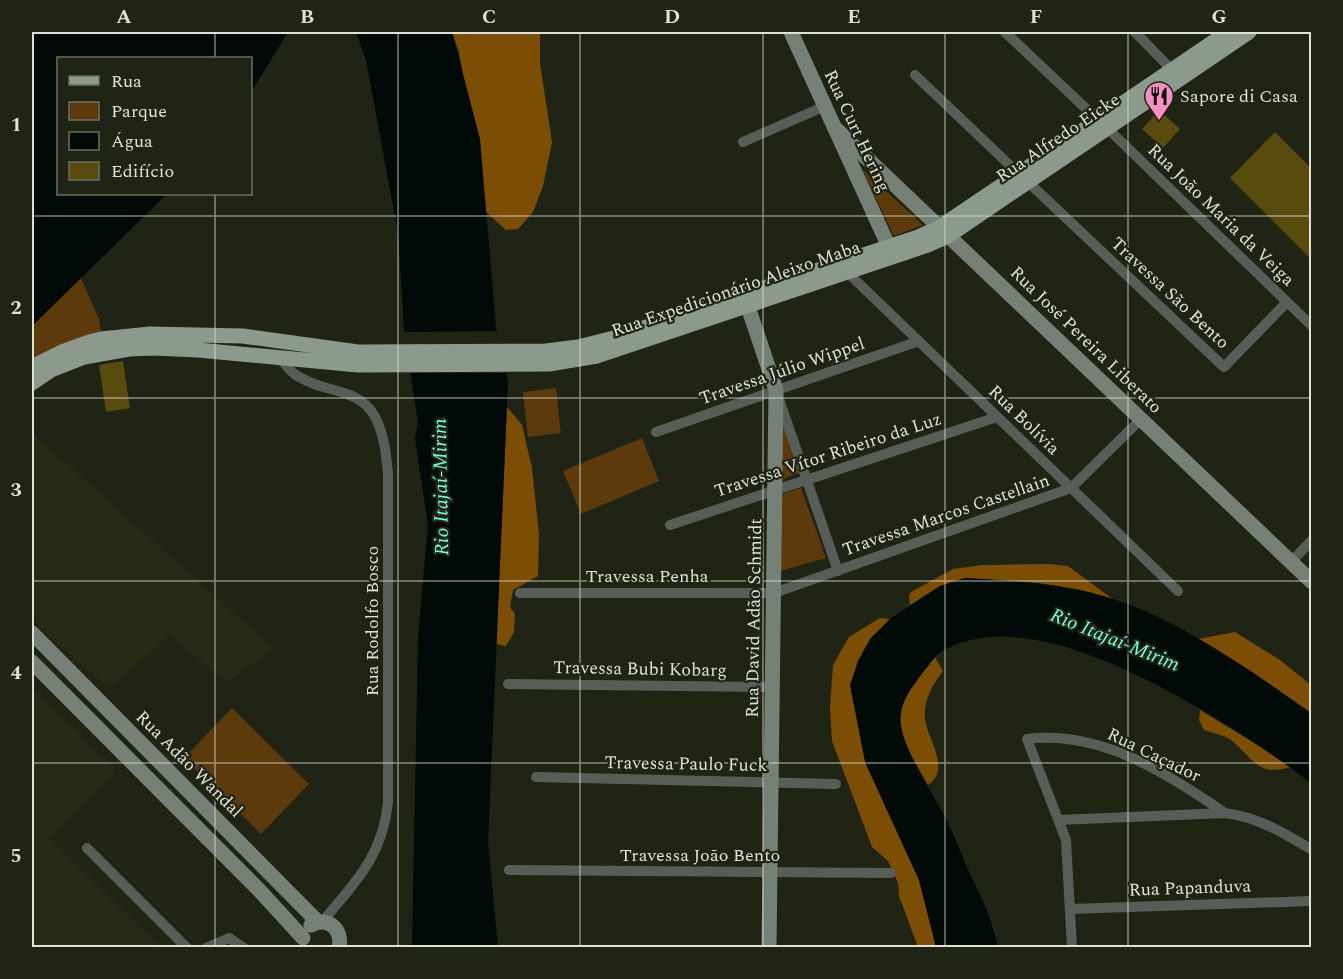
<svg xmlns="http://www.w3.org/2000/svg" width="1343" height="979" font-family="Spectral,serif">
	<rect width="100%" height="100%" fill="#1f2414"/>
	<path fill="#252b14" d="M35 435 274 649 226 683 170 635 109 688 45 633 32 617V439Z
		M32 685 116 773 50 839 161 947H32Z"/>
	<path fill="#5c3a0c" d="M862 169 923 225 894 236Z
		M81 278 99 319 101 331 62 344 32 360V326Z
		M556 388 561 433 528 437 523 392Z
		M781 418 799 473 780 480Z
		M642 438 659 481 581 514 563 471Z
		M801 488 826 558 780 571V495Z
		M232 708 309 784 261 834 184 758Z"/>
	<path fill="#7c4d04" d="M452 32H540V63L552 142 543 186 533 212 518 229 506 230 486 212 483 186 459 52Z
		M507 407 522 425 532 468 539 534 538 576 513 590 510 607 515 614 514 632 506 646 496 644Z
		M1047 564 1068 566 1114 600 1081 590 1039 583 965 578 940 586 910 605 909 595 911 592 953 569 982 565Z
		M880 618 890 619 870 639 865 762 919 880 936 947H918L899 896 898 883 888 861 872 847 832 741 830 709 833 665 849 637Z
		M1235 632 1280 660 1311 685V713L1251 671 1198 639Z
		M935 657 943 671C933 684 923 701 925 719 927 738 952 770 928 785 912 756 890 727 907 694 914 681 926 669 935 657Z
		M1200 710 1271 753 1291 767C1257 777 1254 759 1231 740 1224 735 1212 733 1204 730L1199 720Z"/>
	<path fill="#010a07" d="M32 32H288L251 92 250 58H58V194H167L32 326Z
		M356 32H452L480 139 496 327 508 381 488 842 498 947H412L418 637 428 525 415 438 418 422 404 330 398 233 366 60Z
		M965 578C1003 580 1041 582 1079 590 1162 606 1242 665 1311 713V783C1235 726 1065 613 967 641 956 644 944 648 935 657 931 661 928 667 924 671 913 686 901 700 900 719 898 741 936 799 947 821 956 839 962 858 971 876 984 903 991 917 998 947H936L919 880 865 762 850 685 858 661 870 639 890 619 940 586Z"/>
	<path fill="#1f2414" d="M500 331 509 373H408L401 332Z"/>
	<path fill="#594b0d" d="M1159 110 1180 129 1163 148 1142 129Z
		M1275 132 1311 168V259L1230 178Z
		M123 361 130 408 106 412 99 365Z"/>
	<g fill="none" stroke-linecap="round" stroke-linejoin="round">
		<path stroke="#575e58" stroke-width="10" d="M1005 32 1098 120
			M1135 32 1172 70
			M915 75 1019 174
			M1107 128 1312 326
			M743 142 825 106
			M1028 182 1224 367 1287 302
			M847 272 1178 591
			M281 358C290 374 301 379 317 385 333 390 352 393 365 404 383 420 386 451 388 474V803C382 857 356 881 323 921
			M779 399 838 571
			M656 432 919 341
			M670 525 997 417
			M1291 562 1312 540
			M520 593H774L1071 488 1141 419
			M508 684 772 687
			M536 777 836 784
			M1058 820 1225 813C1258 817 1284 833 1312 850
			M87 848 187 948
			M509 870 891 873
			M1070 909 1312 901
			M206 948 229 938 244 948
			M1072 948 1066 840 1027 739C1100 730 1167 773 1225 813"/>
		<path stroke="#758076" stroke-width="15" d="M791 32 889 247
			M834 127 1312 582
			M744 295 776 390 769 948
			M32 633 318 922
			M32 662 260 891 303 938
			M311 925C328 916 343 929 339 948"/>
		<path stroke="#8b9a8d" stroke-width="15" d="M32 367 64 351 89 342 101 339 150 334 243 336 358 352 546 351 578 347 610 339 918 237 940 227 1228 32
			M32 383 51 370 84 357 129 349 154 348 198 350 358 365 549 364 597 356 925 246 948 236 1249 32"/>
	</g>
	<path fill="none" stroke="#dee2d7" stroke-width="1.5" stroke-opacity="0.55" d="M215 32V58M398 32V948M580 32V948M763 32V948M945 32V948M1128 32V948M215 194V948M32 216H1312M32 398H1312M32 581H1312M32 763H1312"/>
	<defs>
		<g id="restaurant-pin" transform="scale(1.5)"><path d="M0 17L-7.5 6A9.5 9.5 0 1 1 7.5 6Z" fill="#fb8fc4" stroke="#1f2414"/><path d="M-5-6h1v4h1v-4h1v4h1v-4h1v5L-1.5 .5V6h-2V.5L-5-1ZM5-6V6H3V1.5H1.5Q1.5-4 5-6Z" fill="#111"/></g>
	</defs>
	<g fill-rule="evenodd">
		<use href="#restaurant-pin" x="1159" y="96"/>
	</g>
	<g text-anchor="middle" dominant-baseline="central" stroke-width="4.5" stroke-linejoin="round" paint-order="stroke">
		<g font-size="18" fill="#dee2d7" stroke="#1f2414" text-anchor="start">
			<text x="1180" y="96">Sapore di Casa</text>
		</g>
		<g font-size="18" fill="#dee2d7" stroke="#1f2414">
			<text transform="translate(857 131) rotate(65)">Rua Curt Hering</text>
			<text transform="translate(1058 138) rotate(-34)">Rua Alfredo Eicke</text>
			<text transform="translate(1221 215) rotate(44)">Rua João Maria da Veiga</text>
			<text transform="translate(736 289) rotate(-19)">Rua Expedicionário Aleixo Maba</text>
			<text transform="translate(1170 293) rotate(43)">Travessa São Bento</text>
			<text transform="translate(1086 340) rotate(44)">Rua José Pereira Liberato</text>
			<text transform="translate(782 371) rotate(-19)">Travessa Júlio Wippel</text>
			<text transform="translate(1024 420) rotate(44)">Rua Bolívia</text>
			<text transform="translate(828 455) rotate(-18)">Travessa Vítor Ribeiro da Luz</text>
			<text transform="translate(946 515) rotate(-19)">Travessa Marcos Castellain</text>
			<text x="647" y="576">Travessa Penha</text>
			<text transform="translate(754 618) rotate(-89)">Rua David Adão Schmidt</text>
			<text transform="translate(372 621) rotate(-90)">Rua Rodolfo Bosco</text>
			<text transform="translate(640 669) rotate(1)">Travessa Bubi Kobarg</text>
			<text transform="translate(1154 755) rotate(26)">Rua Caçador</text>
			<text transform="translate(189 764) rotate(45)">Rua Adão Wandal</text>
			<text transform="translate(686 764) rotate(1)">Travessa Paulo Fuck</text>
			<text x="700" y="855">Travessa João Bento</text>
			<text transform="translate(1190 888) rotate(-2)">Rua Papanduva</text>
		</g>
		<g font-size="20" font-style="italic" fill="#77ffde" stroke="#1f2414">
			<text transform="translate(441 487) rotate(-91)">Rio Itajaí-Mirim</text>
			<text transform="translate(1115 640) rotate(22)">Rio Itajaí-Mirim</text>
		</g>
	</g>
	<rect width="1343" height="979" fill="none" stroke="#1f2414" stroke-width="66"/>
	<rect x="57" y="57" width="195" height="138" fill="#1f2414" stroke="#6b7062" stroke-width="1.5"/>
	<rect x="69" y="76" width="30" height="9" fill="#8b9a8d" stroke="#6b7062" stroke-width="1.5"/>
	<text x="111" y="87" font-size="18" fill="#dee2d7">Rua</text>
	<rect x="69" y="102" width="30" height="18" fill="#5c3a0c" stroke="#6b7062" stroke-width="1.5"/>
	<text x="111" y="117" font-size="18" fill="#dee2d7">Parque</text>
	<rect x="69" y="132" width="30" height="18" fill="#010a07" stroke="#6b7062" stroke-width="1.5"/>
	<text x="111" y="147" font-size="18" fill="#dee2d7">Água</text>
	<rect x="69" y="162" width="30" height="18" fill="#594b0d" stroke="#6b7062" stroke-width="1.5"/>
	<text x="111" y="177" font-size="18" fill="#dee2d7">Edifício</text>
	<rect x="33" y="33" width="1277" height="913" fill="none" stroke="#dee2d7" stroke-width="2"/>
	<g font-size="20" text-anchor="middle" font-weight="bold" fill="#dee2d7">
		<text x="124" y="23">A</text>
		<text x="307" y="23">B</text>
		<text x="489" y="23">C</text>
		<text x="672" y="23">D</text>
		<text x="854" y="23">E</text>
		<text x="1036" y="23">F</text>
		<text x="1219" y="23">G</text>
		<text x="16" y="131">1</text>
		<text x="16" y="314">2</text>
		<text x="16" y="496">3</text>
		<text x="16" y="679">4</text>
		<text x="16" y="862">5</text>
	</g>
</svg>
